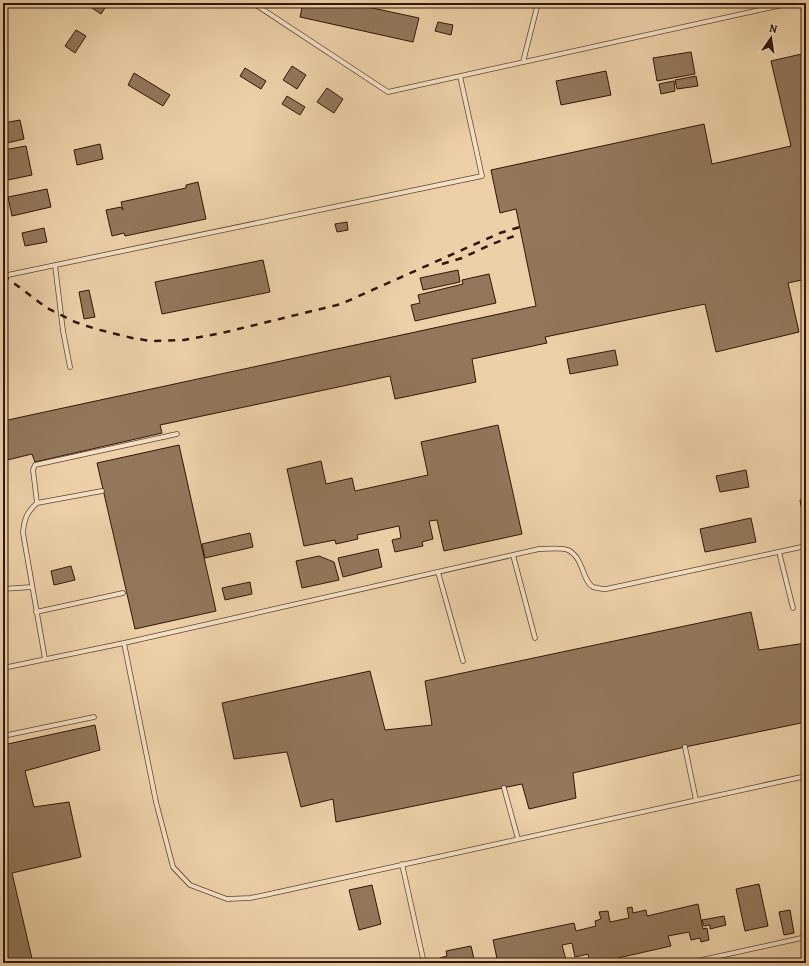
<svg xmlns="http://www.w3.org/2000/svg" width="809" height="966" font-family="Alegreya,serif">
	<rect width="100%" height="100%" fill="#edd0a8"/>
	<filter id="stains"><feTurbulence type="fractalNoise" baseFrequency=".005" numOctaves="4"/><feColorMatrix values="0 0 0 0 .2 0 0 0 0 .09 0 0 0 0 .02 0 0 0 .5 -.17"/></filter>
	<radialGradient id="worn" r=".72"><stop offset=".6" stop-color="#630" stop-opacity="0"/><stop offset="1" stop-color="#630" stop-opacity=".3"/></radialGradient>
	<path fill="#93775b" stroke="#311607" d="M91 3H108L101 14 89 6Z
		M303 3H349L419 18 413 42 300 17Z
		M438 22 453 25 451 35 435 31Z
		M76 30 86 36 75 53 65 46Z
		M691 52 695 74 657 81 653 58Z
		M806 53V279L788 283 799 332 716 352 705 304 545 337 547 343 472 359 476 382 395 399 390 376 160 425 162 433 35 462 32 454 3 461V421L536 306 516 209 500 213 491 170 704 124 712 164 791 146 771 61Z
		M292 66 306 75 297 89 283 80Z
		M245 68 266 81 261 89 240 76Z
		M606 71 611 95 561 105 556 81Z
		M134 73 170 95 163 106 128 85Z
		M696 76 698 86 677 89 675 80Z
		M674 81 675 91 661 94 659 84Z
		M327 88 343 99 334 113 317 102Z
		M287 96 305 107 300 115 282 104Z
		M20 120 24 139 3 144V123Z
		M100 144 103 159 77 165 74 150Z
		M26 146 32 175 3 181V150Z
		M198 182 206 219 125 236 124 233 112 236 106 210 121 207 123 210 121 202 186 188V185Z
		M47 189 51 207 12 216 8 197Z
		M347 222 348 230 337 232 335 224Z
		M44 228 47 242 25 246 22 233Z
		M263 260 270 292 162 314 155 282Z
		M458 270 460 282 423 290 420 278Z
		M489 274 496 303 415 321 411 305 420 303 418 295 463 284 462 280Z
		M89 290 95 317 84 319 79 292Z
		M615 350 618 365 570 374 567 359Z
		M498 425 522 534 444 551 437 520 429 521 433 539 422 542 423 546 395 552 392 540 401 538 399 526 357 535 358 539 336 544 335 540 304 546 287 469 321 461 326 484 352 478 355 491 428 475 421 442Z
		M179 445 216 611 135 629 97 463Z
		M746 470 749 487 720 492 716 476Z
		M806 499V522H804L800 500Z
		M751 518 756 542 705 552 700 529Z
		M250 533 253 547 205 558 202 544Z
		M378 549 382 567 343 577 338 558Z
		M319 556 334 562 339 580 302 588 296 561Z
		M71 566 75 580 54 585 51 571Z
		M250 582 252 594 225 600 222 588Z
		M751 612 759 650 806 643V722L685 747 573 773 576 798 529 809 522 784 336 822 333 799 301 807 287 752 234 759 222 703 370 671 385 730 432 725 425 681Z
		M95 725 100 750 25 771 34 807 69 802 81 857 12 873 33 963H3V745Z
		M759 884 768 926 745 931 736 889Z
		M372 885 381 924 359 930 349 890Z
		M698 904 703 929 707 928 709 940 701 942 700 938 691 940 689 932 668 936 671 946 618 958 620 963H610V960L590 963 588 954 575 957 572 943 562 945 566 960 552 963H498L493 940 574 923 576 931 596 926 595 921 601 919 599 912 608 911 610 922 629 918 627 908 632 907 633 913 646 910 647 916Z
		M790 910 794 933 784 935 779 912Z
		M724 916 726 925 710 929V925L704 926 702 920Z
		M471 946 474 959 454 963H441L440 958 447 956 446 951Z"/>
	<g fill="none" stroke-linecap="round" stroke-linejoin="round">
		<g stroke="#60442f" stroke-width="5.5">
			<path id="service" d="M253 3 388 92 791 3
				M523 62 538 3
				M55 265 63 331 70 367
				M3 276 482 176 460 76
				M37 503 33 470 35 465 177 434
				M779 552 793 608
				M513 555 535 638
				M438 572 463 661
				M3 589 32 587
				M36 612 123 593
				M124 643 156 802 173 867 190 885 227 899 250 898 265 895 806 776
				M45 659 23 533C24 519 27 512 37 503L102 491
				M3 668 124 643 539 549C548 549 560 547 568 550 584 558 582 581 593 587 597 588 602 589 606 589L806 546
				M3 736 94 717
				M685 747 696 800
				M504 788 518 839
				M402 864 424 963
				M688 963 806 937"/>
		</g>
		<use href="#service" stroke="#f3e0c6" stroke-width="4"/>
		<path stroke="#311607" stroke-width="2.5" stroke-dasharray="7 7" stroke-linecap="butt" d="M442 264 462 258 492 244 517 235
			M3 275 47 308 75 322 96 329 132 338 151 341 184 340 222 333 341 304 500 233 520 227"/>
	</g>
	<rect width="809" height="966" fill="none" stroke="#edd0a8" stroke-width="16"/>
	<rect x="4" y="4" width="801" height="958" fill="none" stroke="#311607" stroke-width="2"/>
	<rect x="8" y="8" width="793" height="950" fill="none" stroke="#311607"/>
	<g transform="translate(771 38) rotate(13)" stroke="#f3e0c6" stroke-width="3" paint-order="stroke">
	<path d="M0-3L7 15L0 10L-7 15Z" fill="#311607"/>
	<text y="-6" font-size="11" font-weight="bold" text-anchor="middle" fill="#311607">N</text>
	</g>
	<rect width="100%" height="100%" filter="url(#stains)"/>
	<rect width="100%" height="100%" fill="url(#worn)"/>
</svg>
